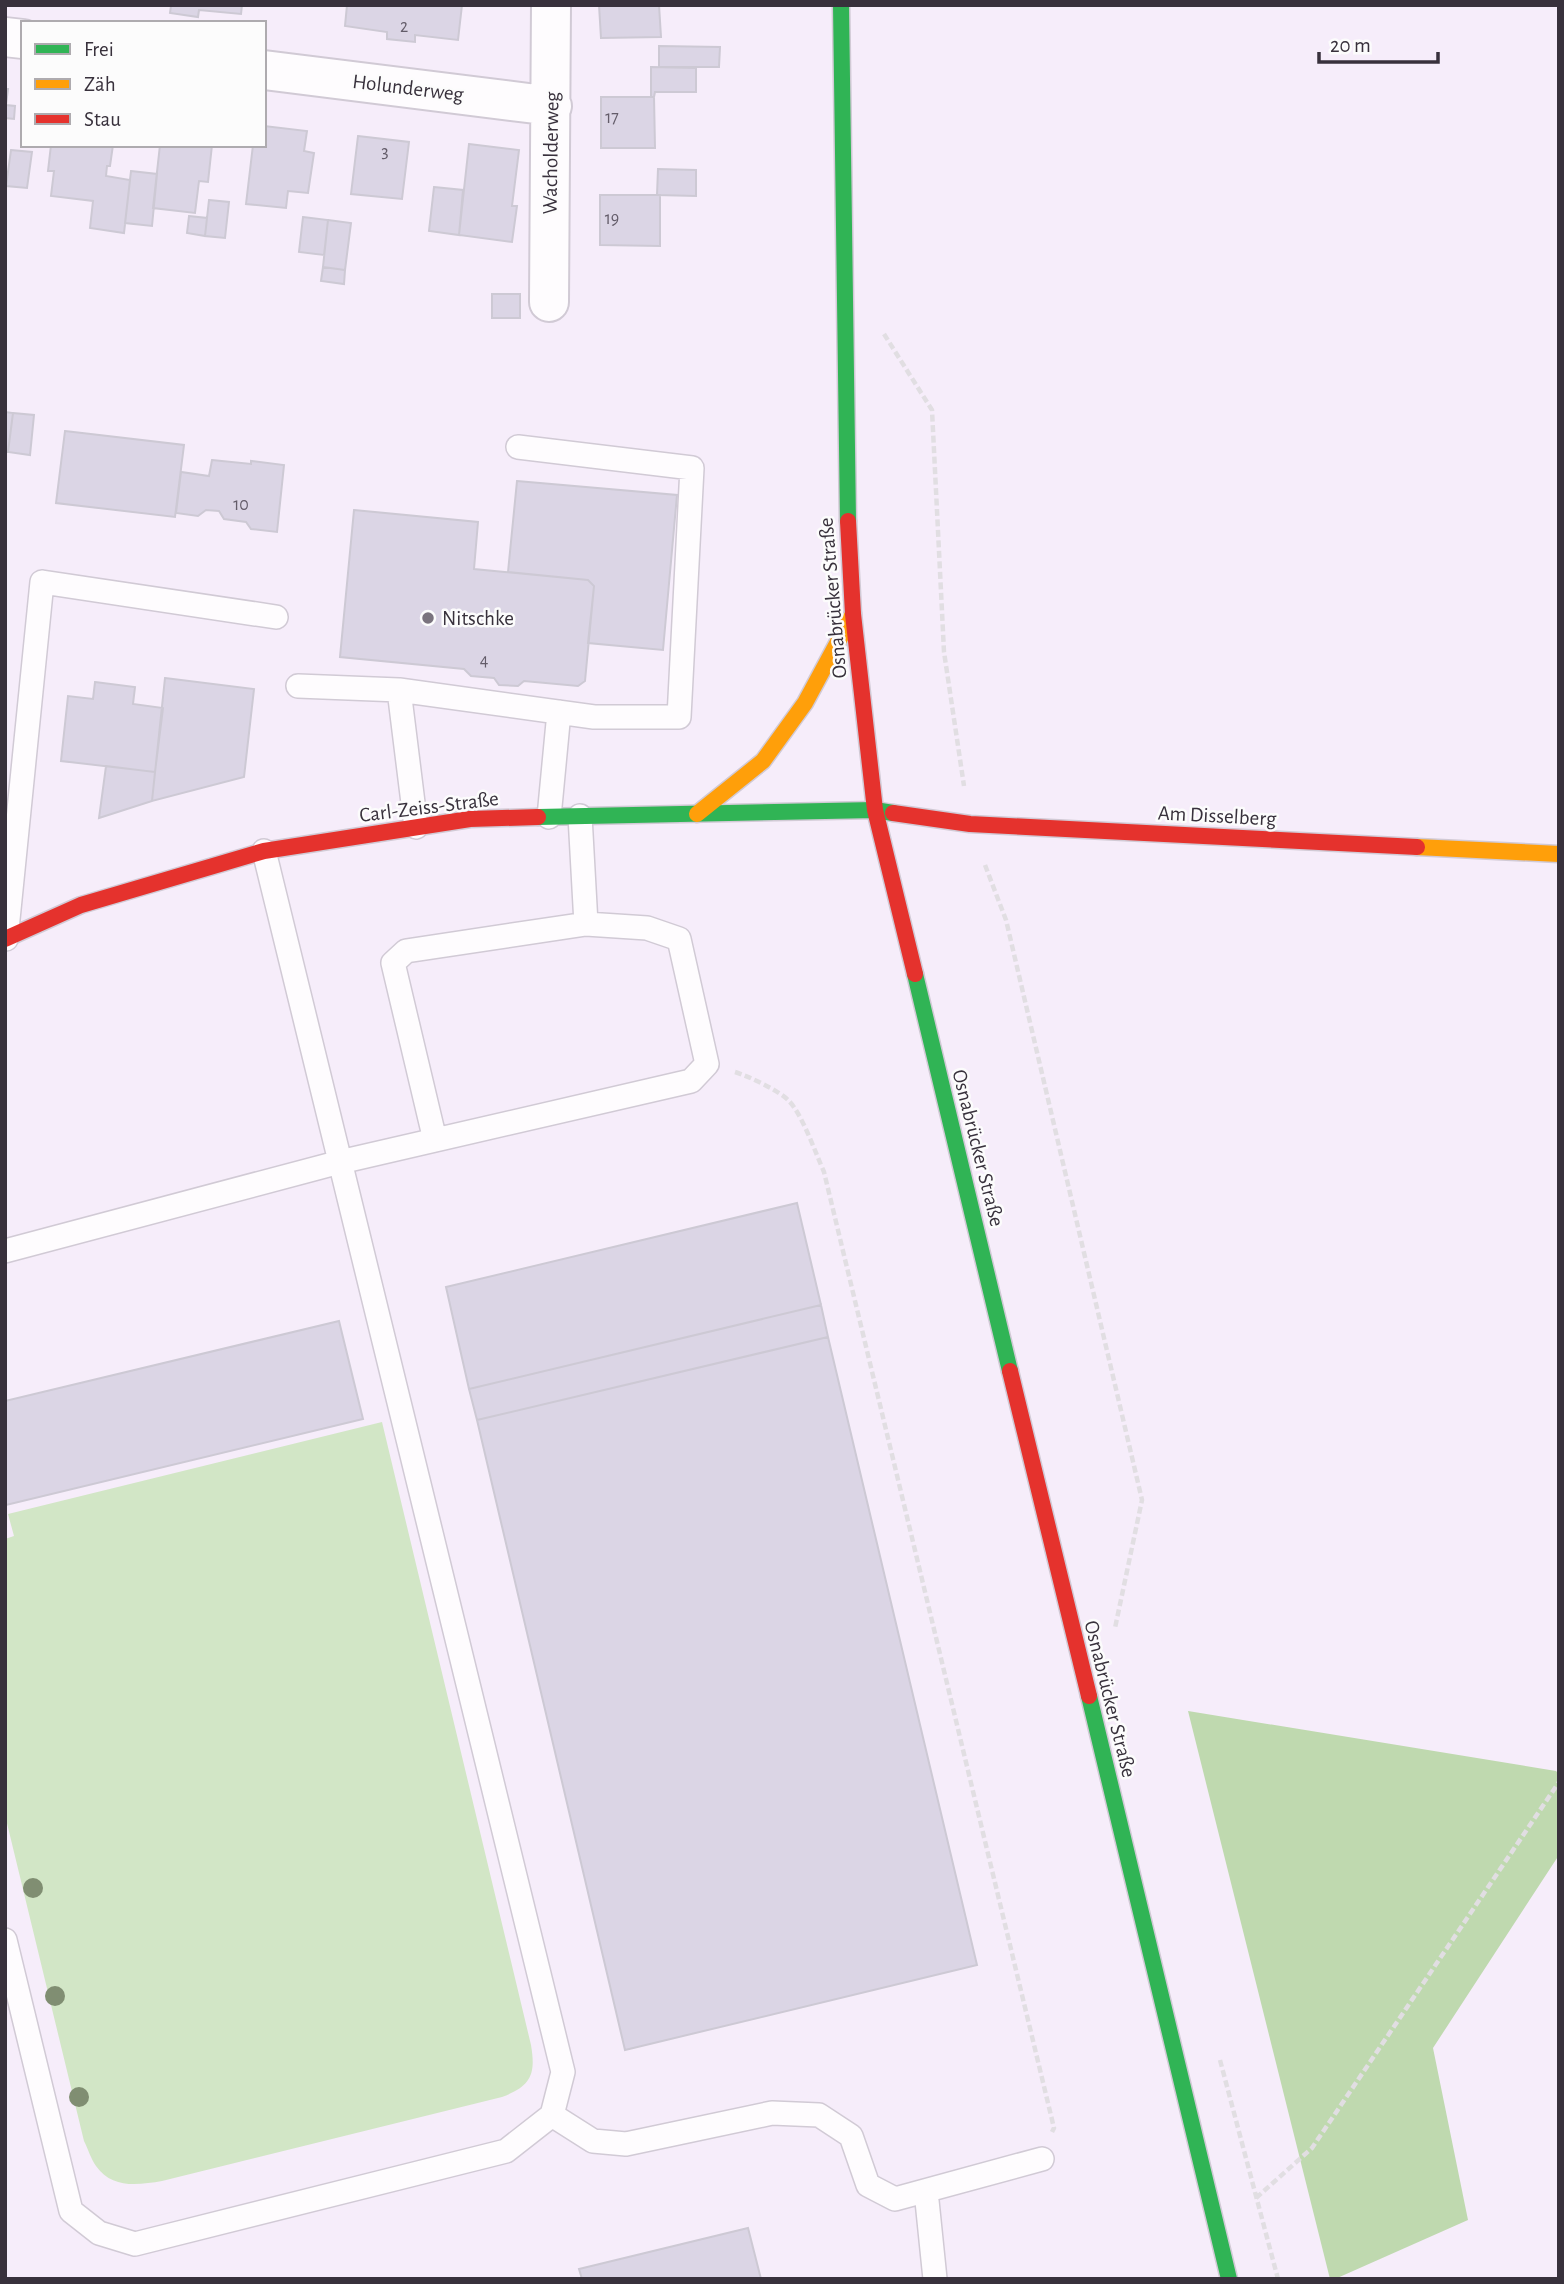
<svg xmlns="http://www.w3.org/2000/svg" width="1564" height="2284" font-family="'Alegreya Sans',sans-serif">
	<rect width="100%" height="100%" fill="#f6edfa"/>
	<path fill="#d2e6c6" d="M382 1422 531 2045C536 2075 531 2086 502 2097L162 2181C138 2185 112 2189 96 2166 91 2159 88 2149 84 2141L5 1815V1539L14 1536 8 1514Z"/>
	<path fill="#bfd9af" d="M1188 1711 1556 1771 1559 1774V1855L1433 2048 1468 2220 1335 2279H1330Z"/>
	<path fill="#dbd5e5" stroke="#cdc9d4" stroke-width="2" d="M160 5H242L241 14 199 10 198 17 170 13 171 6Z
		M347 5H462L458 40 415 35V42L387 39V32L345 26Z
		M599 5H659L661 37 601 38Z
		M659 46 720 47 719 67H659Z
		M651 67 696 68V92H655L654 97H651Z
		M5 89H8L6 105 15 106 14 119 5 118Z
		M601 97H654L655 148H601Z
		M264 126 307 131 304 151 314 153 308 193 288 191 286 208 246 204 253 145H264Z
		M358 136 409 142 402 199 351 194Z
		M469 144 519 150 512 206H517L512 242 459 235Z
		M51 145H113L110 166H107L106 176 130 180 124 233 90 228 93 201 51 196 54 171H48Z
		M160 145H212L208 182 199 181 195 213 153 208Z
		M11 150 32 152 27 188 6 186Z
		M658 169 696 170V196L657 195Z
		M131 171 157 174 152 226 125 223Z
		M434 187 463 190 459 235 429 231Z
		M600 195H660V246L600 245Z
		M209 200 229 202 225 238 205 236Z
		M189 216 207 218 205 236 187 233Z
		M303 217 328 220 324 255 299 252Z
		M328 220 351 223 345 270 323 267Z
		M323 267 345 270 344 284 321 281Z
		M492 294H520V318H492Z
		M5 412 13 413 8 452H5Z
		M13 413 34 415 30 455 8 452Z
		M65 431 184 445 175 517 56 503Z
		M212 460 251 464V461L284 465 277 532 251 529 246 522 224 519 219 511 206 510 198 516 176 513 181 472 209 476Z
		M517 481 677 495 663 650 588 643 594 586 588 580 508 572Z
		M354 510 478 522 474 569 588 580 594 586 585 681 578 686 524 681 518 686 499 685 494 678 471 676 464 669 340 657Z
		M165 678 254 689 244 777 152 801Z
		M95 682 135 687 133 704 163 708 155 772 61 761 68 696 93 699Z
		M106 766 155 772 152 801 99 818Z
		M797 1203 821 1305 469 1389 446 1287Z
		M821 1305 828 1337 477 1420 469 1389Z
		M339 1321 363 1419 6 1505 5 1401Z
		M828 1337 977 1965 625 2050 477 1420Z
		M748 2228 761 2279H582L579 2269Z"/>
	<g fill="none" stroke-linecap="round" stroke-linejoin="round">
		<g stroke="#d1cad5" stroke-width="26">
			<path id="lane" d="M298 686 399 690 416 827
				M399 690 594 717H679L692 468 518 447
				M549 817 559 712
				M6 939 42 582 276 617
				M435 1140 393 963 406 951 586 924
				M5 1251 340 1162 691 1081 707 1064 679 939 647 928 586 924 580 816
				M5 1940 71 2211 99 2233 135 2244 506 2151 552 2115 563 2072 264 851
				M552 2115 593 2141 626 2144 772 2113 819 2115 851 2136 868 2185 895 2199 1042 2159
				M926 2191 935 2279"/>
		</g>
		<g stroke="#d1cad5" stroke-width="42">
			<path id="street" d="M5 37 23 39
				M264 70 552 106
				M549 302 551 5"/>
		</g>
		<g stroke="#d1cad5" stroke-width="19">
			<path id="fast" d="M841 5 848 521
				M538 817 875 810 893 813
				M915 974 1010 1371
				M1089 1696 1229 2279"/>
		</g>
		<g stroke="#d1cad5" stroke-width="19">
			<path id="slow" d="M697 814 763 761 805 703 853 614
				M1417 847 1559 854"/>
		</g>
		<g stroke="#d1cad5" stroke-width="19">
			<path id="jam" d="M848 521 853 614 875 810 915 974
				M893 813 970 824 1417 847
				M5 939 81 905 264 851 470 819 538 817
				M1010 1371 1089 1696"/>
		</g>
		<path stroke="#e1dee2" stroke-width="4.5" stroke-dasharray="7 3.5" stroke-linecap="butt" d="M884 334 932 410 944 652 964 786
			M985 865 1006 920 1142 1500 1115 1628
			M735 1072C748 1076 780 1091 789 1101 802 1114 816 1154 824 1172L1054 2128 1052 2132
			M1220 2060 1278 2279
			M1256 2198 1312 2148 1559 1782"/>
		<use href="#lane" stroke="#fefcfe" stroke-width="23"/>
		<use href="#street" stroke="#fefcfe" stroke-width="38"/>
		<use href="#fast" stroke="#30b455" stroke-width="16"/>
		<use href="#slow" stroke="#ff9f0a" stroke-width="16"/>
		<use href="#jam" stroke="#e5322d" stroke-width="16"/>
	</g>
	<g fill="#808e72">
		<circle cx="33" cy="1888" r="10"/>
		<circle cx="55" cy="1996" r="10"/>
		<circle cx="79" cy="2097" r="10"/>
	</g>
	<circle fill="#7a737e" stroke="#fcfcfc" stroke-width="2.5" cx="428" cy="618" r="7"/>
	<g text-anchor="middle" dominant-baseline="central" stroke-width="5" stroke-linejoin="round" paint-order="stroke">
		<g font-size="18" fill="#635c69">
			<text x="404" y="27">2</text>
			<text x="612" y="118">17</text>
			<text x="385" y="152">3</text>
			<text x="612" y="219">19</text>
			<text x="241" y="505">10</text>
			<text x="484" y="661">4</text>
		</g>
		<g font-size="21" fill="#38313c" stroke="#fcfcfc">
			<text transform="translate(408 88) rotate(7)">Holunderweg</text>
			<text transform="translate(551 153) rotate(-89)">Wacholderweg</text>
			<text transform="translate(833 598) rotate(-95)">Osnabrücker Straße</text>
			<text transform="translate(429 807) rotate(-7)">Carl-Zeiss-Straße</text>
			<text transform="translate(1217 816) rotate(3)">Am Disselberg</text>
			<text transform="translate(978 1148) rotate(76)">Osnabrücker Straße</text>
			<text transform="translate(1110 1699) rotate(76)">Osnabrücker Straße</text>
		</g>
		<g font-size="21" fill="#38313c" stroke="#fcfcfc" text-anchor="start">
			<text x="442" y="618">Nitschke</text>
		</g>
	</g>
	<rect width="1564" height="2284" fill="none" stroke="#38313c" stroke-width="14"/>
	<rect x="21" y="21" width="245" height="126" fill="#fcfcfc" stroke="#aeabaf" stroke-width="2"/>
	<rect x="35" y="44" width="35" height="10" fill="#30b455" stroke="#aeabaf" stroke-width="2"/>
	<text x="84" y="56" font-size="21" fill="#38313c">Frei</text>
	<rect x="35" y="79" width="35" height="10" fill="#ff9f0a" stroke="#aeabaf" stroke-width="2"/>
	<text x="84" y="91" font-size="21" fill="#38313c">Zäh</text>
	<rect x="35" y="114" width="35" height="10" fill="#e5322d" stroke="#aeabaf" stroke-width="2"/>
	<text x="84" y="126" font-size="21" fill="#38313c">Stau</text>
	<path d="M1319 52v10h119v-10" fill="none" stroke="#38313c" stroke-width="3.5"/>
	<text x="1330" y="52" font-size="21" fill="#38313c" stroke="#fcfcfc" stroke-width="5" paint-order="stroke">20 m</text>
</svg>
